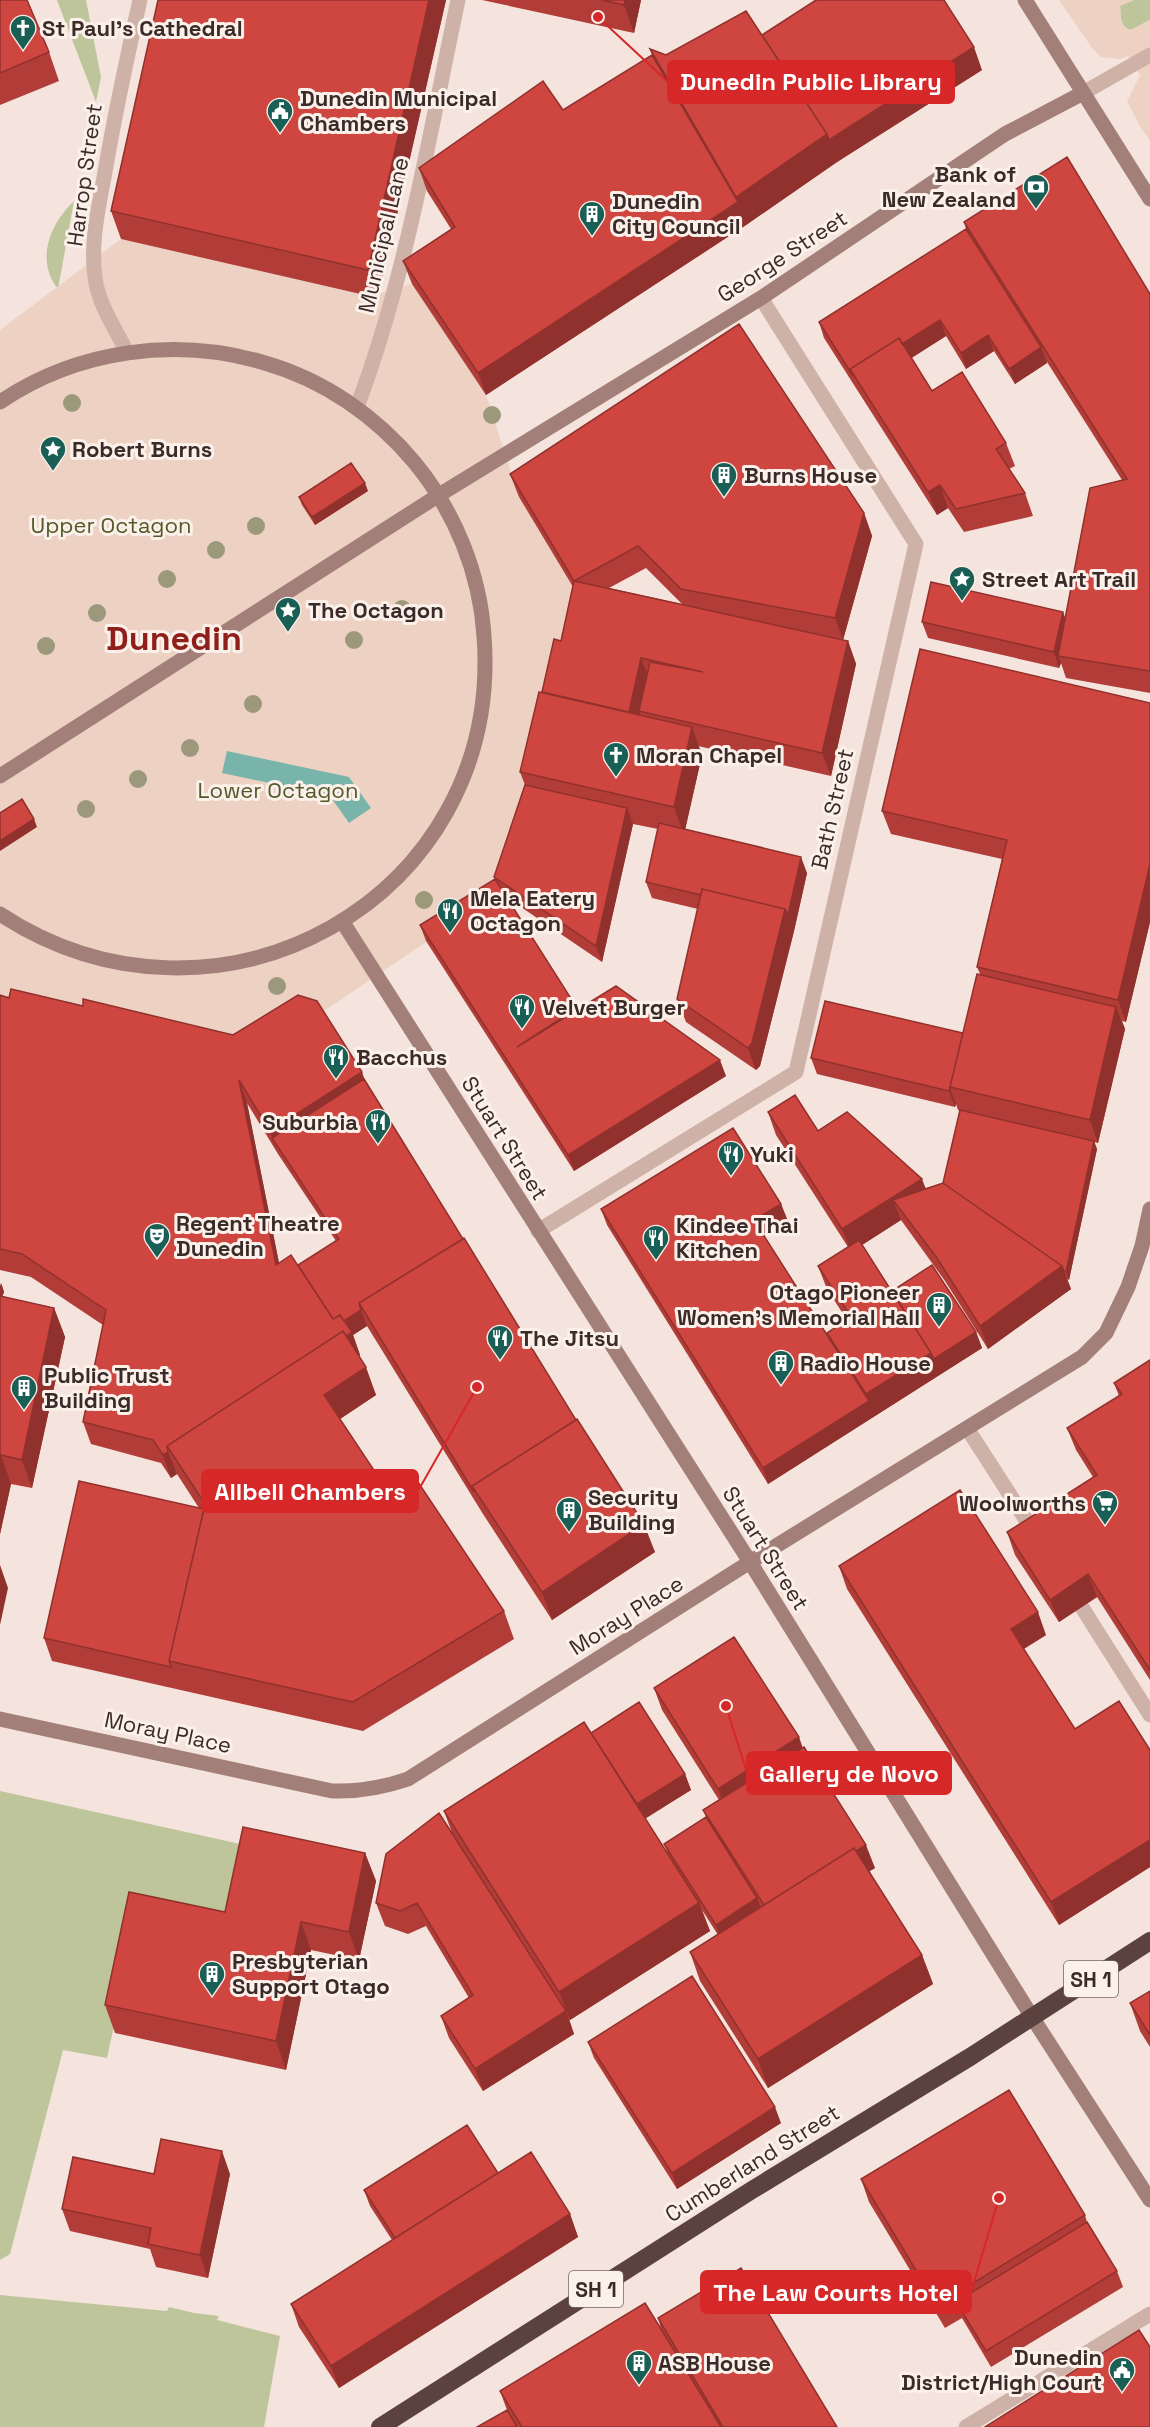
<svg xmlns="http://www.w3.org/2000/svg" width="1150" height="2427" font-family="'Space Grotesk',sans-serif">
	<rect width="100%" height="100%" fill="#f4e4dd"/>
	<path fill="#bfc59b" d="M57 0H86L101 77 96 102Z
		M1134 0H1150V20L1131 30C1119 27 1121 16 1120 5Z
		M74 201 58 289C35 260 50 224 74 201Z
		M0 1791 254 1847 234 1939 137 1919 107 2058 63 2050 10 2254 0 2260Z
		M0 2295 167 2311 169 2307 194 2313 219 2316 217 2320 280 2336 264 2427H0Z"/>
	<path fill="#edd2c3" d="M1059 0H1134L1120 6 1121 23 1125 28 1131 30 1150 20V141L1138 123 1127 101 1140 75 1134 65 1128 56 1120 59 1101 57 1092 48Z
		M121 239 376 294 412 284 486 395 519 497 582 603 500 892 321 1013 241 1057 0 1016V330Z"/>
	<path fill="#79b4aa" d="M227 751 349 777 371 808 349 823 330 796 222 773Z"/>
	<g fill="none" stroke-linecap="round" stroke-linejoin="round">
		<path stroke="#ceb1a7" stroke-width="15" d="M127 352C115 328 98 304 95 277 90 242 99 206 105 172 115 114 127 57 140 0
			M967 1428 1037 1537
			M1071 1590 1150 1715"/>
		<path stroke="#ceb1a7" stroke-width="15" d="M1083 93 1150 55
			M357 407C406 277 429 137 458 0
			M538 1231 796 1072 916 544 761 298
			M966 2427 1150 2314"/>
		<path stroke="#a27f79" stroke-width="15" d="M1025 0 1150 199
			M0 402C77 350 176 336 265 363 324 380 376 416 415 463 455 512 480 573 484 636 504 899 218 1057 0 914
			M0 776 439 495 761 298 1005 134 1083 93
			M342 921 750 1562 1032 2017 1150 2200
			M0 1719 332 1791C360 1792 382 1788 408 1779L750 1562 1082 1357 1106 1333 1128 1287 1142 1246 1150 1209"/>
		<path stroke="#5b423f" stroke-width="18" d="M380 2427 752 2190 970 2057 1150 1941"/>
	</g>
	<g fill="#9b987b">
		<circle cx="72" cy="403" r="9"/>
		<circle cx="492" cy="415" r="9"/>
		<circle cx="256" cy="526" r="9"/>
		<circle cx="216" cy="550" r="9"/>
		<circle cx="167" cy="579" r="9"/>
		<circle cx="402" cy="609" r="9"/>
		<circle cx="97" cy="613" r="9"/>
		<circle cx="354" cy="640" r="9"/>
		<circle cx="46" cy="646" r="9"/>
		<circle cx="253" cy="704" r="9"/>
		<circle cx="190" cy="748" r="9"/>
		<circle cx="138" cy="779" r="9"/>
		<circle cx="86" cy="809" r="9"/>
		<circle cx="424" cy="900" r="9"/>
		<circle cx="277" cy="986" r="9"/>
	</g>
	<path fill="#b23c37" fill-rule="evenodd" d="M0 0 49 52 59 81 0 105Z
		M158 0H446L378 298 121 239 111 211Z
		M482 0H641L634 33Z
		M763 36 982 70 837 162 746 225 486 395 412 284 403 261 451 229 427 191 419 168 563 110 652 55 650 49 666 55Z
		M964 222 1150 294V693L1066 678 1061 663 1059 668 928 638 922 622 1065 618 1122 480 1047 362V363L1015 384 994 351 966 369 946 336 911 358 932 391 1006 443 1015 466 1009 469 1025 493 1033 516 964 532 948 508 937 515 824 338 819 322 966 229Z
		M510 474 864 513 872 536 843 640 848 641 856 664 831 776 698 746 702 755 685 829 807 873 794 931 760 1066 756 1070 686 1022 677 999 698 909 652 898 646 882 658 829 633 824 602 962 506 897 577 1009 726 1076 574 1171 426 941 420 925 496 880 494 877 525 785 520 772 542 692 561 641 573 587 519 497ZM646 568 682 604 609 588Z
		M368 491 315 525 302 505 299 497Z
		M1150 703V922L1126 1022 1122 1021 1125 1029 1098 1143 1094 1142 1097 1149 1069 1280 1067 1279 1071 1289 988 1349 945 1281 901 1220 862 1245 892 1291 976 1332 982 1348 768 1484 607 1225 601 1209 781 1204 787 1219 763 1234 830 1339 827 1333 847 1320 827 1289 818 1266 848 1247 776 1135 768 1112 818 1131 926 1188 943 1183 960 1111 958 1110 956 1104 955 1107 817 1074 811 1058 963 1033 980 974 977 967 1002 859 891 834 882 811Z
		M0 995 364 1079 655 1552 552 1620 483 1514 367 1326 353 1335 360 1355 359 1356 376 1395 340 1419 389 1493 504 1611 514 1639 363 1731 52 1661 44 1638 199 1508 177 1474 171 1478 161 1463 91 1444 83 1422 103 1325 31 1277 0 1270ZM247 1103 278 1154 336 1241 298 1265 279 1263Z
		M1 1283 4 1292 2 1297 54 1308 65 1337 32 1488 11 1484 0 1534Z
		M1150 1360V1680L1097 1597 1059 1622 1015 1555 1007 1532 1093 1477 1076 1450 1067 1428 1119 1396 1114 1383Z
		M839 1566 1046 1635 1024 1649 1075 1729 1150 1750V1867L1059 1925 847 1589Z
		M654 1688 803 1748 875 1868 869 1871 922 1955 933 1984 768 2088 700 1981 690 1952 718 1935 702 1910 710 1931 570 2020 569 2019 574 2034 483 2091 449 2038 441 2016 469 1998 426 1926 408 1934 385 1926 376 1903 452 1833 444 1811 591 1733 685 1774 691 1790 645 1818 668 1854 664 1844 706 1817 703 1810 719 1800 662 1710Z
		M365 1853 376 1881 359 1960 311 1950 286 2070 115 2033 105 2005 225 1912Z
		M1150 1991V2047L1140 2031 1130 2003Z
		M588 2042 781 2123 677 2189 594 2058Z
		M498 2173 570 2214 578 2237 339 2388 299 2327 291 2304 392 2240 370 2206 364 2190Z
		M154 2174H230L208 2278 156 2267 150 2249 70 2231 62 2209Z
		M861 2179 1085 2215 1087 2222 1117 2271 1123 2287 991 2367 962 2318 945 2328 869 2202Z
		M658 2318 837 2427H477L507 2410 500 2391 661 2329Z"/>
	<path fill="#91312d" d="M429 0H446L378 298 368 270Z
		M625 0H641L634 33 624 5Z
		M974 47 982 70 837 162 746 225 736 197 827 134Z
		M738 202 746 225 486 395 478 373Z
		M940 320 946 336 863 389 854 375Z
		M988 335 994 351 966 369 961 353Z
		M1041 347 1047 363 1015 384 1009 369Z
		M365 483 368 491 315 525 312 517Z
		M940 485 948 508 937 515 928 492Z
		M864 513 872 536 843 640 835 618Z
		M1063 612 1069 628 1058 656 1061 663 1059 668 1054 652Z
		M848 641 856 664 831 776 822 753Z
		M641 658 650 681 639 711 641 717 628 718Z
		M692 727 702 755 684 835 674 807Z
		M627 808 633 824 602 962 596 946Z
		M34 819 37 827 0 851V841Z
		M801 857 807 873 794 931 760 1066 756 1070 748 1048 785 909Z
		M1150 864V922L1126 1022 1118 1000Z
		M1116 1007 1125 1029 1098 1143 1090 1120Z
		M577 1008 582 1023 517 1047Z
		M720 1060 726 1076 574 1171 568 1155Z
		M362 1072 370 1095 272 1138 278 1154 270 1131Z
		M239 1080 247 1103 284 1288 276 1265Z
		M950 1088 956 1104 955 1107 949 1091Z
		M1094 1141 1097 1149 1069 1280 1066 1272Z
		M922 1179 931 1202 893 1200 901 1220 851 1252 842 1229Z
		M781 1204 787 1219 760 1236 754 1220Z
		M1062 1266 1071 1289 988 1349 980 1326Z
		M1 1283 4 1292 0 1302V1286Z
		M54 1308 65 1337 32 1488 22 1460Z
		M361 1310 367 1326 353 1335 360 1355 183 1471 336 1326Z
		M976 1332 982 1348 768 1484 763 1468 869 1401 866 1394 931 1353Z
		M366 1367 376 1395 334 1423 324 1395Z
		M168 1452 177 1474 171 1478 163 1455Z
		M1 1455 11 1484 0 1534V1458Z
		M644 1524 655 1552 552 1620 542 1592Z
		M0 1565 8 1588 0 1625Z
		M1088 1574 1097 1597 1059 1622 1050 1600Z
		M1038 1612 1046 1635 1020 1651 1011 1629Z
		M799 1737 807 1760 726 1812 718 1789Z
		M685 1774 691 1790 640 1822 634 1806Z
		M1150 1840V1867L1059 1925 1051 1902Z
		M866 1845 875 1868 774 1931 766 1909Z
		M365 1853 376 1881 359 1960 349 1932Z
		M757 1898 763 1914 721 1941 716 1925Z
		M699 1903 710 1931 570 2020 559 1992Z
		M301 1922 311 1950 286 2070 276 2041Z
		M922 1955 933 1984 768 2088 758 2059Z
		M566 2011 574 2034 483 2091 475 2069Z
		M775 2107 781 2123 677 2189 672 2173Z
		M222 2151 230 2174 208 2278 200 2255Z
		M570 2214 578 2237 339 2388 331 2366Z"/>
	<path fill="#cf4640" stroke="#91312d" stroke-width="1.5" d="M0 0H27L49 52 0 73Z
		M158 0H429L368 270 111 211Z
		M602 0H625L624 5Z
		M816 0H944L974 47 829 140 827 134 762 35Z
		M746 11 827 134 736 197 650 49 666 55Z
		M652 55 738 202 478 373 403 261 455 227 419 168 543 81 563 110Z
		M1067 157 1150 294V671L1058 656 1090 488 1127 479 964 222Z
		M966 229 1041 347 1009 369 988 335 961 353 940 320 902 344 899 338 850 369 853 376 819 322Z
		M739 324 864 513 835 618 681 589 638 546 574 581 510 474Z
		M899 338 932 391 962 372 1006 443 996 449 1025 493 956 509 940 485 928 492 850 369Z
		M351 463 365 483 312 517 299 497Z
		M574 581 848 641 822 753 639 711 650 662 703 672 641 658 629 712 542 692 554 639 561 641Z
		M931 582 1063 612 1054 652 922 622Z
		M920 649 1150 703V864L1118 1000 977 967 1007 840 882 811Z
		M539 692 692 727 674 807 520 772Z
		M525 785 627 808 596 946 494 877Z
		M22 799 34 819 0 841V813Z
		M659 823 801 857 788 915 785 909 702 889 701 895 646 882Z
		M495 879 577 1008 517 1047 616 986 720 1060 568 1155 420 925Z
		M702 889 785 909 752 1043 748 1048 677 999Z
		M977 974 1116 1007 1090 1120 950 1087Z
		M11 989 83 1006V999L233 1035 298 995 317 1001 362 1072 270 1131 239 1080 276 1265 291 1255 333 1319 340 1315 352 1332 346 1336 343 1331 167 1446 168 1452 163 1455 153 1440 83 1422 106 1310 22 1254 0 1249V995L9 998Z
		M825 1001 963 1033 949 1091 811 1058Z
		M364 1079 463 1239 359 1303 361 1310 344 1321 340 1315 333 1319 298 1265 339 1239 272 1138Z
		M795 1095 818 1131 847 1112 922 1179 842 1229 768 1112Z
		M960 1110 1094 1141 1066 1272 1064 1271 1062 1266 943 1183Z
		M733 1128 781 1204 754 1220 869 1401 763 1468 601 1209Z
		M943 1183 1062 1266 980 1326 937 1258 893 1200Z
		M464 1238 576 1420 472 1486 474 1492 359 1303Z
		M859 1240 931 1353 866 1394 827 1333 851 1317 818 1266Z
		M932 1265 976 1332 934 1359 931 1353 892 1291Z
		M0 1296 54 1308 22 1460 1 1455 0 1458Z
		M343 1331 366 1367 324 1395 389 1493 414 1476 504 1611 353 1702 169 1661 205 1504 167 1446Z
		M1150 1360V1670L1088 1574 1050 1600 1007 1532 1097 1475 1067 1428 1122 1394 1114 1383Z
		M577 1419 644 1524 542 1592 472 1486Z
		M79 1481 204 1509 169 1661 171 1667 44 1638Z
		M960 1490 1038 1612 1011 1629 1075 1729 1119 1701 1150 1750V1840L1051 1902 839 1566Z
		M734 1637 799 1737 718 1789 654 1688Z
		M639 1702 685 1774 637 1804 591 1733Z
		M584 1722 699 1903 559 1992 444 1811Z
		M804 1747 866 1845 856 1851 854 1848 764 1905 703 1810Z
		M439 1813 566 2011 475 2069 441 2016 473 1995 417 1903 400 1911 376 1903 386 1854Z
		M706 1817 757 1898 716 1925 664 1844Z
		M243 1827 365 1853 349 1932 301 1922 276 2041 105 2005 129 1892 225 1912Z
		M854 1848 922 1955 758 2059 690 1952Z
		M692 1976 775 2107 672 2173 588 2042Z
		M1150 1991V2035L1130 2003Z
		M1009 2090 1085 2215 937 2305 861 2179Z
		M467 2125 498 2173 395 2238 364 2190Z
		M161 2139 222 2151 200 2255 148 2244 151 2228 62 2209 73 2157 154 2174Z
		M531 2152 570 2214 331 2366 291 2304Z
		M1087 2222 1117 2271 986 2351 956 2302Z
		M741 2268 837 2427H723L658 2318Z
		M645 2303 721 2427H522L500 2391Z
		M1139 2330 1150 2347V2427H985Z
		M507 2410 517 2427H477Z"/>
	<defs>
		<g id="church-pin" transform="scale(1.35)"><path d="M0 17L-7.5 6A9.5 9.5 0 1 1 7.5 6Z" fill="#1a5f55" stroke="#fbf0ea"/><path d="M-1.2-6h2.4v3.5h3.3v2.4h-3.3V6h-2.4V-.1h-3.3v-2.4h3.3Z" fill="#fff"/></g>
		<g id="civic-pin" transform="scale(1.35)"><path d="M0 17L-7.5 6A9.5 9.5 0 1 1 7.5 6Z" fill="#1a5f55" stroke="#fbf0ea"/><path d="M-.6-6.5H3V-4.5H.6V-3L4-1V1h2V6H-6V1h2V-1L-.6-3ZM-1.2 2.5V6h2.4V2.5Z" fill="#fff"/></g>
		<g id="bank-pin" transform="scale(1.35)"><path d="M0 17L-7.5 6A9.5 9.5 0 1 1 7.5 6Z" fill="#1a5f55" stroke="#fbf0ea"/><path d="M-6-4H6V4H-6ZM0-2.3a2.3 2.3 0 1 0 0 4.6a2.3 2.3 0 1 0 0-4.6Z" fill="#fff"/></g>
		<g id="building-pin" transform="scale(1.35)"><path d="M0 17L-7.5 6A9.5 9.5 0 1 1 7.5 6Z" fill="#1a5f55" stroke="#fbf0ea"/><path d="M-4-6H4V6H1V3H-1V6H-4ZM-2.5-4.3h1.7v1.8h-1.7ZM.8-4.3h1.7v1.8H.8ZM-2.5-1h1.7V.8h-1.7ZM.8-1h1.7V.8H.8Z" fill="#fff"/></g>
		<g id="sight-pin" transform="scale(1.35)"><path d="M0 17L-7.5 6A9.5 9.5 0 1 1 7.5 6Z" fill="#1a5f55" stroke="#fbf0ea"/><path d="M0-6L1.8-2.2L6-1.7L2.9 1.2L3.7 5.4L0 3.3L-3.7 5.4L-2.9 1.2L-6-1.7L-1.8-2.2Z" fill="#fff"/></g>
		<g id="restaurant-pin" transform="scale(1.35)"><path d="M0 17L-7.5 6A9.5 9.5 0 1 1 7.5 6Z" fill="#1a5f55" stroke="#fbf0ea"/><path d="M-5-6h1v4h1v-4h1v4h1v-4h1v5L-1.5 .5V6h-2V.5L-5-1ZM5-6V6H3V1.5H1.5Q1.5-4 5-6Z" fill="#fff"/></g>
		<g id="theatre-pin" transform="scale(1.35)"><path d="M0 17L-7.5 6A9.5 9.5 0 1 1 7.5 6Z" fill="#1a5f55" stroke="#fbf0ea"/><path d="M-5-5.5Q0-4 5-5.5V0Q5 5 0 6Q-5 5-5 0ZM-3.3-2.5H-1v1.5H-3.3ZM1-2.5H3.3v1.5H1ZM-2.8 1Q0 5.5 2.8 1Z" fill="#fff"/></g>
		<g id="supermarket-pin" transform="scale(1.35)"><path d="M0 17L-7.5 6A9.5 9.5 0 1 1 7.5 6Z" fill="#1a5f55" stroke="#fbf0ea"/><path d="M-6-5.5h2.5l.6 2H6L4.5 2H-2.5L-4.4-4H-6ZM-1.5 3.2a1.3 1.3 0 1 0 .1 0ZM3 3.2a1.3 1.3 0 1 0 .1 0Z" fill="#fff"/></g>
	</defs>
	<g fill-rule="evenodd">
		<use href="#church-pin" x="23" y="28"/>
		<use href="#civic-pin" x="280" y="111"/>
		<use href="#bank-pin" x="1036" y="187"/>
		<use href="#building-pin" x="592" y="214"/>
		<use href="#sight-pin" x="53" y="449"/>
		<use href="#building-pin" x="724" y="475"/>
		<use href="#sight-pin" x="962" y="579"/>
		<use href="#sight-pin" x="288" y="610"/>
		<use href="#church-pin" x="616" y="755"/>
		<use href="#restaurant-pin" x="450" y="911"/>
		<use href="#restaurant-pin" x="522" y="1007"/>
		<use href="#restaurant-pin" x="336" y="1057"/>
		<use href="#restaurant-pin" x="378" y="1122"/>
		<use href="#restaurant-pin" x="731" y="1154"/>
		<use href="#theatre-pin" x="157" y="1236"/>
		<use href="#restaurant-pin" x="656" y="1238"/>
		<use href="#building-pin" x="939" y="1305"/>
		<use href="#restaurant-pin" x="500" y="1338"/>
		<use href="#building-pin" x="781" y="1363"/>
		<use href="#building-pin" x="24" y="1388"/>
		<use href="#supermarket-pin" x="1105" y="1503"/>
		<use href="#building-pin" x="569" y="1510"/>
		<use href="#building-pin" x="212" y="1974"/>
		<use href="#building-pin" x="639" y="2363"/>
		<use href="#civic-pin" x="1122" y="2370"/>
	</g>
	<g text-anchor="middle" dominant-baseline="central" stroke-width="6" stroke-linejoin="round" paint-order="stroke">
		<g fill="#fbf0ea" stroke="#746562" stroke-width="1.5">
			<rect x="1064" y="1961" width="54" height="36" rx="4.5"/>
			<rect x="569" y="2271" width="54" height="36" rx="4.5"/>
		</g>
		<g font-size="21" font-weight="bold" fill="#3a2a28">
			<text x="1091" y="1979">SH 1</text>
			<text x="596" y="2289">SH 1</text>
		</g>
		<g font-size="22" font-weight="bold" fill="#3a2a28" stroke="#fbf0ea" text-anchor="start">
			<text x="42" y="28">St Paul's Cathedral</text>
			<text x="300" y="98">Dunedin Municipal<tspan x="300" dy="25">Chambers</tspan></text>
			<text x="1016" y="174" text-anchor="end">Bank of<tspan x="1016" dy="25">New Zealand</tspan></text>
			<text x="612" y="201">Dunedin<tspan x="612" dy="25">City Council</tspan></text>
			<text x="72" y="449">Robert Burns</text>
			<text x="744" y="475">Burns House</text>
			<text x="982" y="579">Street Art Trail</text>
			<text x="308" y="610">The Octagon</text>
			<text x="636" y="755">Moran Chapel</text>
			<text x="470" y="898">Mela Eatery<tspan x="470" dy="25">Octagon</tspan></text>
			<text x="542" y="1007">Velvet Burger</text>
			<text x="356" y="1057">Bacchus</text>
			<text x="358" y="1122" text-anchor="end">Suburbia</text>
			<text x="750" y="1154">Yuki</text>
			<text x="176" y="1223">Regent Theatre<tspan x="176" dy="25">Dunedin</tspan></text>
			<text x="676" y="1225">Kindee Thai<tspan x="676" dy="25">Kitchen</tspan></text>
			<text x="920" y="1292" text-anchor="end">Otago Pioneer<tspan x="920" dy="25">Women's Memorial Hall</tspan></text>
			<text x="520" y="1338">The Jitsu</text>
			<text x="800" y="1363">Radio House</text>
			<text x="44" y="1375">Public Trust<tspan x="44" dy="25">Building</tspan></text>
			<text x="588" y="1497">Security<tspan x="588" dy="25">Building</tspan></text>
			<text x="1086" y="1503" text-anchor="end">Woolworths</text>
			<text x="232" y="1961">Presbyterian<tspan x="232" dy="25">Support Otago</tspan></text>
			<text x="1102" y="2357" text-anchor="end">Dunedin<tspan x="1102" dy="25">District/High Court</tspan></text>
			<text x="658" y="2363">ASB House</text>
		</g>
		<g font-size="22" fill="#3a2a28" stroke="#fbf0ea">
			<text transform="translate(84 175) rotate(-82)">Harrop Street</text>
			<text transform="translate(383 235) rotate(-77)">Municipal Lane</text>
			<text transform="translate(782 256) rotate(-33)">George Street</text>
			<text transform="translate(832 809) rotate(-77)">Bath Street</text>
			<text transform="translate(505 1138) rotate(58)">Stuart Street</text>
			<text transform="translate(766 1548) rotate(58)">Stuart Street</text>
			<text transform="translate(626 1615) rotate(-32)">Moray Place</text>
			<text transform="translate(168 1732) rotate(12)">Moray Place</text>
			<text transform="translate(752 2163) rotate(-32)">Cumberland Street</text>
		</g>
		<g font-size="22" fill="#525a2a" stroke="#fbf0ea">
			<text x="111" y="525">Upper Octagon</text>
			<text x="278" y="790">Lower Octagon</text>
		</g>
		<g font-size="34" font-weight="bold" fill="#8f1f1b" stroke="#fbf0ea">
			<text x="174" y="638">Dunedin</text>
		</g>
	</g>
	<path fill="none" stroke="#d62828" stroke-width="2" d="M598 17L668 82M477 1387L418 1491M726 1706L747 1773M999 2198L971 2292"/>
	<g fill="#d62828" stroke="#fbf0ea" stroke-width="2">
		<circle cx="598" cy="17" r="6"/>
		<circle cx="477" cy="1387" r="6"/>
		<circle cx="726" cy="1706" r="6"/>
		<circle cx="999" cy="2198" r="6"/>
	</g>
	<g fill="#d62828" stroke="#d62828" stroke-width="2">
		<rect x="668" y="61" width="286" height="42" rx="6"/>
		<rect x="202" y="1470" width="216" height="42" rx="6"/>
		<rect x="747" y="1752" width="204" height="42" rx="6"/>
		<rect x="701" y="2271" width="270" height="42" rx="6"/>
	</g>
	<g font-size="24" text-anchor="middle" font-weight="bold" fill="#fff">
		<text x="811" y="90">Dunedin Public Library</text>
		<text x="310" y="1500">Allbell Chambers</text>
		<text x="849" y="1782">Gallery de Novo</text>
		<text x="836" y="2301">The Law Courts Hotel</text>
	</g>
</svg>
